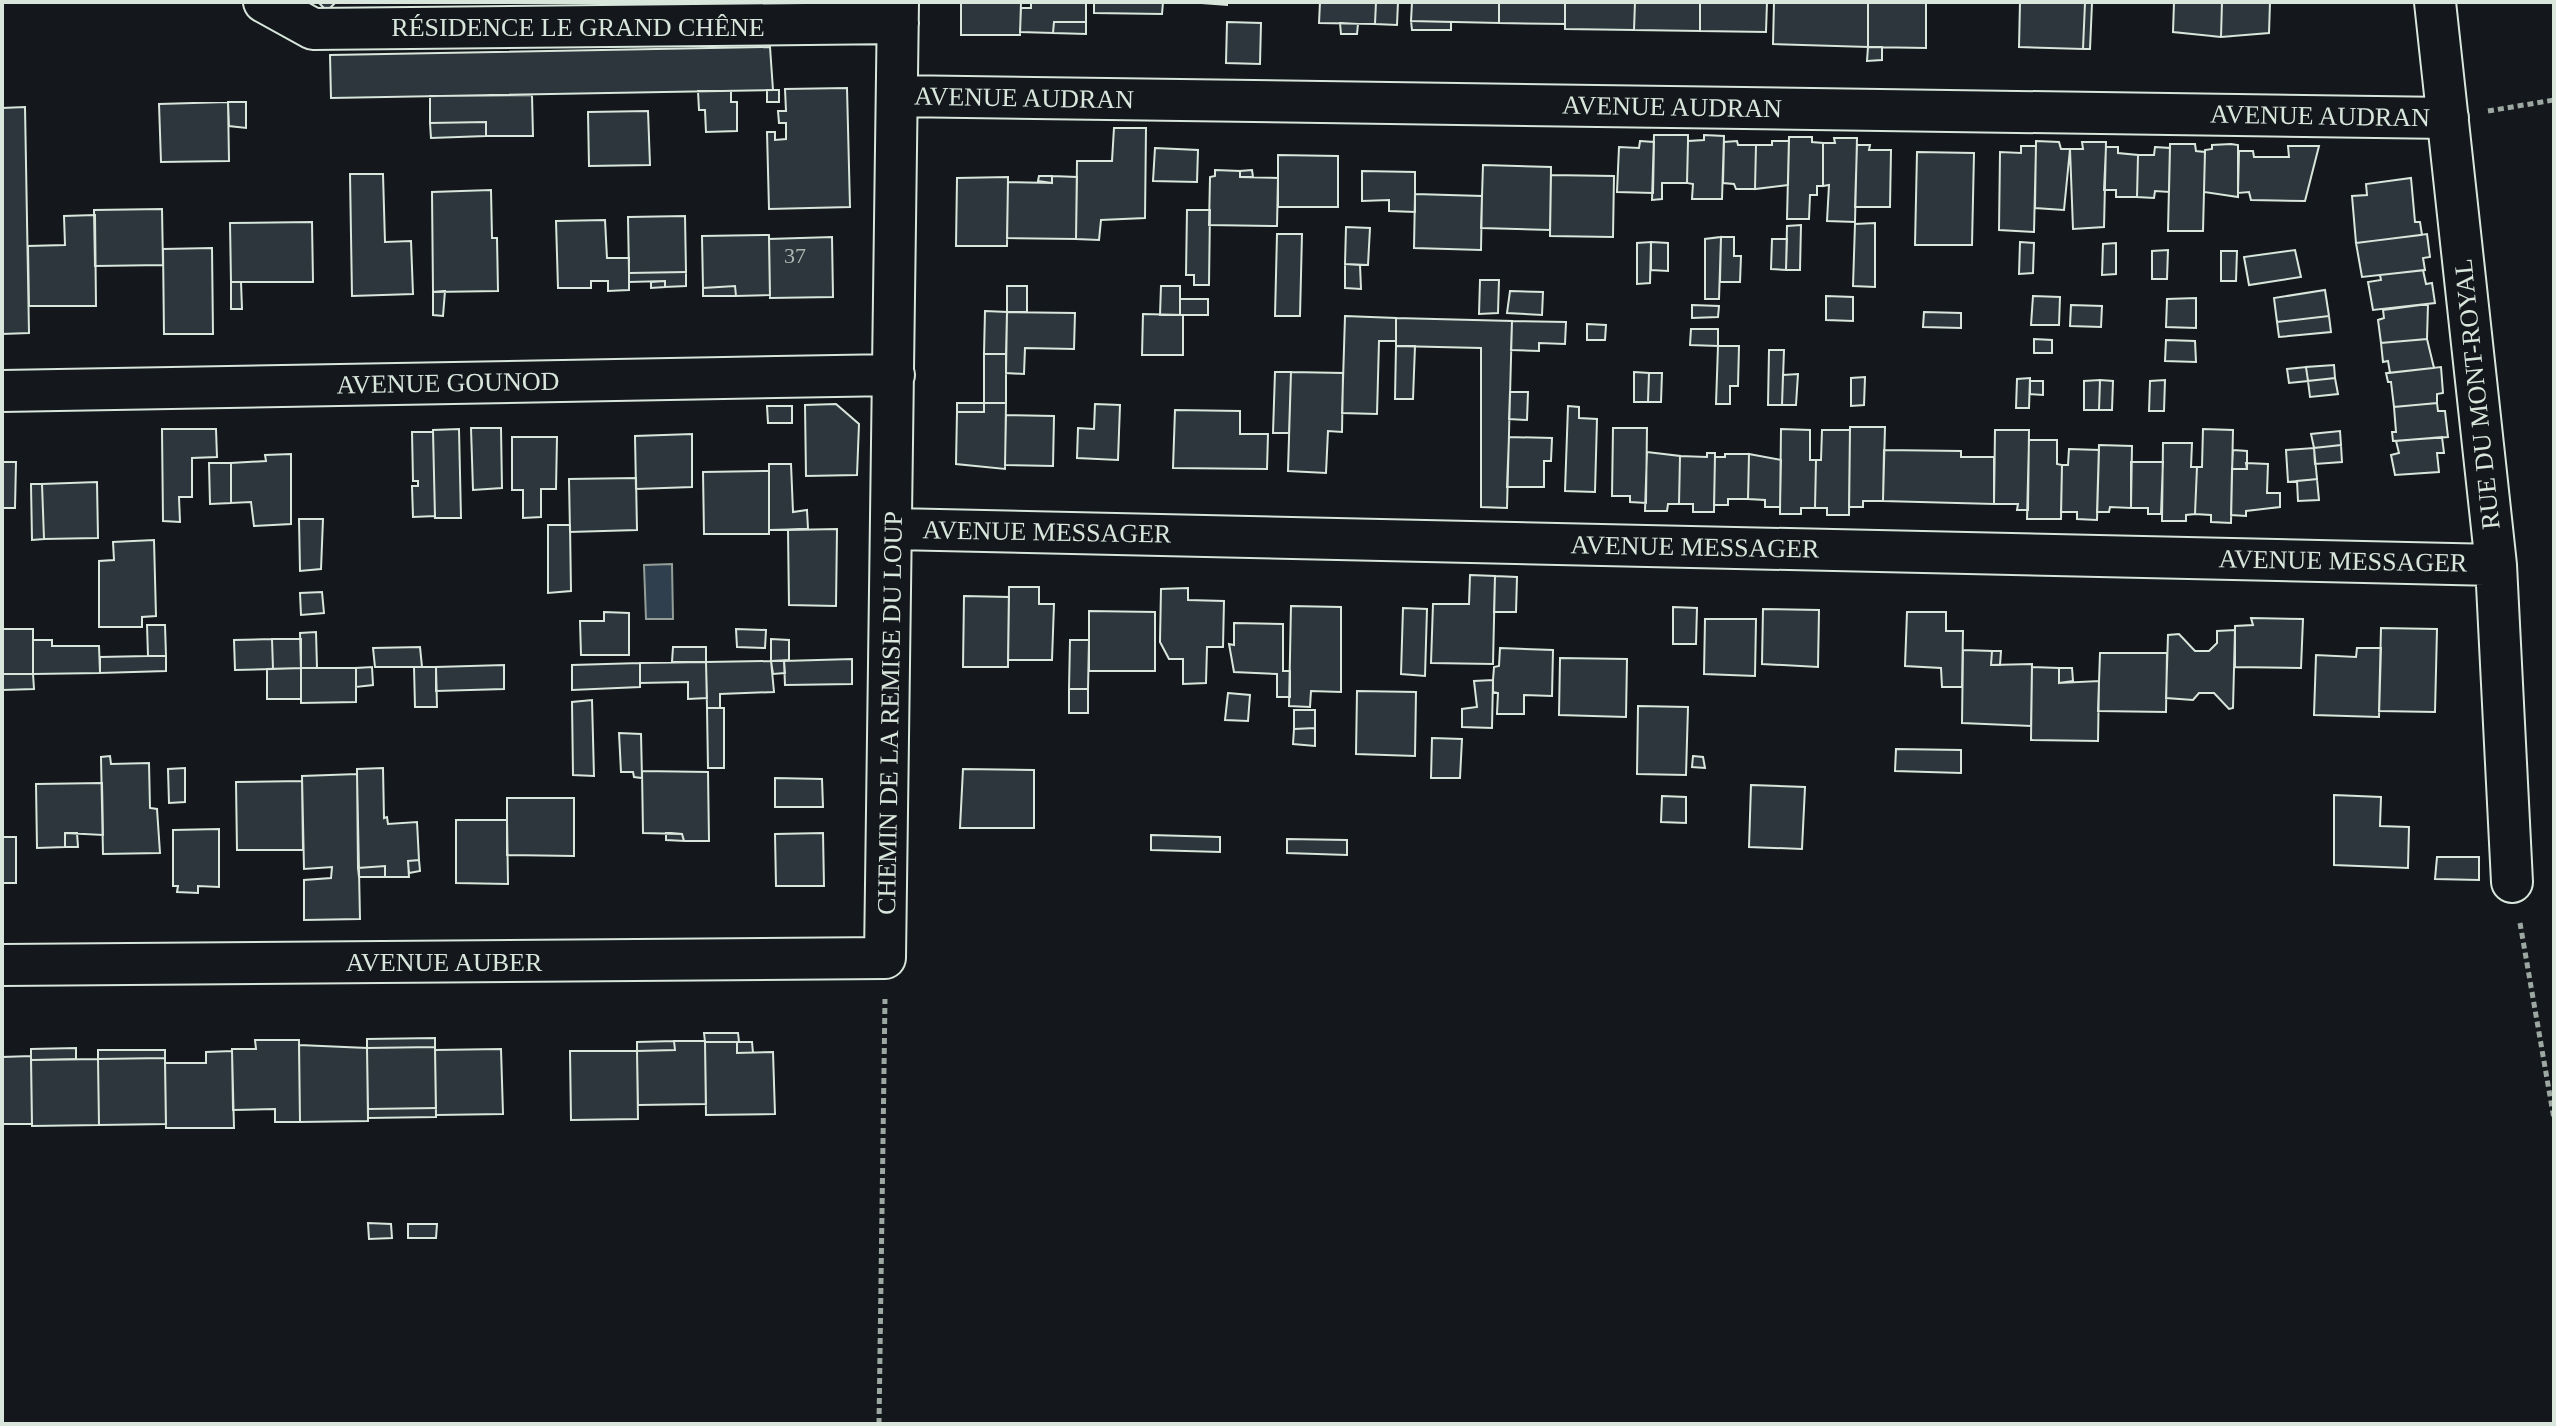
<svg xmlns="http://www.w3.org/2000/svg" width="2556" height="1426" font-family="Georgia,serif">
	<rect width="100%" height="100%" fill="#14181c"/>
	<path fill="#2f3f4d" stroke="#939e99" stroke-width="2" d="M672 564 673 619H646L644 565Z"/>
	<path fill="#2c363c" stroke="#d8e6dc" stroke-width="2" d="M318 2H336L327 11Z
		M961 2H1021L1020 35H961Z
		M1031 2H1086V22H1054L1053 33 1020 32 1021 8H1031Z
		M1094 2H1163L1162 14 1094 13Z
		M1188 2H1227V5Z
		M1320 2H1376L1375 24 1319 23Z
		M1376 2H1398L1397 25 1375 24Z
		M1412 2H1499V23L1411 21Z
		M1499 2H1565V24L1499 23Z
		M1565 2H1635L1634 30 1565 29Z
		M1635 2H1700V31L1634 30Z
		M1700 2H1767L1766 32 1700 31Z
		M1774 2H1868V47L1773 44Z
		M1868 2H1926V48L1868 47Z
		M2020 2H2092L2085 3 2083 49 2019 47Z
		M2174 2H2222L2221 37 2173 32Z
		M2222 2H2270L2269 33 2221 37Z
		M2085 3H2092L2090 49H2083Z
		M1411 21 1451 22V30H1412Z
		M1054 22H1086V34L1053 33Z
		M1227 22 1261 23 1260 64 1226 63Z
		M1340 23 1358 24 1357 34H1341Z
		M770 47 773 90 331 98 330 55Z
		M1868 47H1882V60L1867 61Z
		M847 88 850 207 769 209 767 132H775V140L786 139V123H779L778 111H786L785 89Z
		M767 90H779V102H767Z
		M698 91H731V102H737V131L706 132 705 110H699Z
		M532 95 533 136H486V122L430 123V96Z
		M228 102H246V128L229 126Z
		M228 102 229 161 161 162 159 104Z
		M25 107 29 333 2 334V108Z
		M648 111 650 165 589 166 588 112Z
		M486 122V136L431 138 430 123Z
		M1114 128H1146L1145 218 1101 220 1099 240 1076 239 1077 161H1112Z
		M1654 135H1688V141L1687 183H1662V199L1652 200Z
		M1704 135 1724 136 1722 199H1692L1693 184 1687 183 1688 141 1704 140Z
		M1789 137H1812V142L1823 143V186H1817V195H1810L1809 219H1787Z
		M1834 138H1857L1855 222 1827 221 1829 185 1823 186V143H1835Z
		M1640 141 1654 142 1653 193 1617 192 1619 147 1639 148Z
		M1737 141 1738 145H1756L1755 189H1736L1734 184 1723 183 1724 142Z
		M1772 141H1789L1788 185 1755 189 1756 145H1772Z
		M2036 141 2059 142 2061 149H2070L2064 210 2035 208Z
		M2082 142H2106L2104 227 2073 229 2070 149H2083Z
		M2170 144H2195L2196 151 2205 152 2203 231H2168Z
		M2231 144 2238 145V197L2204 192 2205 150 2212 149V145Z
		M1857 145H1870L1869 150H1891L1890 207H1855Z
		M2021 146H2036L2034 232 1999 230 2000 152 2021 153Z
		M2288 146H2319L2305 201 2251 200 2249 192 2238 193 2239 151H2253L2254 157H2289Z
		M2106 147H2118V153L2138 155 2137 197H2116V190H2104Z
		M2155 147 2170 148 2169 192 2155 191 2154 198 2137 197 2138 155H2154Z
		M1155 148 1198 150 1197 182 1153 181Z
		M1917 152 1974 153 1972 245H1915Z
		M1278 155 1338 156V207H1278Z
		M1483 165 1551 167 1550 230 1481 228Z
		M1215 170 1240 171V177L1278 178 1277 226 1209 225 1210 177 1215 176Z
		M1252 170 1253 177H1240V171Z
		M1362 171 1415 172V212L1389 211V200L1362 201Z
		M350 174H383L385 242 411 241 413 294 352 296Z
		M1551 175 1614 176 1613 237 1550 236Z
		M1039 176H1052V183L1038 181Z
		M1052 176 1077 177 1076 239 1007 238 1008 182 1052 183Z
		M1008 177 1007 246H956L957 178Z
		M2411 178 2415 222H2420L2422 235 2356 243 2352 196 2367 195 2366 184Z
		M491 190 492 238H497L498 291 433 292 432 192Z
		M1415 194 1482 196 1481 250 1414 248Z
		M162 209 163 265 95 266 94 210Z
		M1187 210H1210L1209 285H1194V275H1186Z
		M95 215 96 306H29L28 246 65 245 64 216Z
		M685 216 686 272 629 273 628 217Z
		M605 220 607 258H629V290L608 291V281H591V288H558L556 221Z
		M312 222 313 282H231L230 223Z
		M1875 223V287L1853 286 1855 224Z
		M1801 225 1800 270H1786L1787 226Z
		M1346 227 1370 228 1368 265 1345 264Z
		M1277 234H1302L1300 316H1275Z
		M2427 234 2430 257 2423 258 2425 270 2362 277 2356 243Z
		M769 235 770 295 736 296 735 286 703 288 702 236Z
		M832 237 833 297 770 298 769 239Z
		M1721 237 1719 299H1705V239Z
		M1721 237H1734V256H1741L1740 282H1720Z
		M1772 239H1787L1786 270 1771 269Z
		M1651 242 1668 243V271L1651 270Z
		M1651 242 1650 283 1637 284V243Z
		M2020 242 2034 243 2033 273 2019 274Z
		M2116 243V274L2102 275 2103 244Z
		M212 248 213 334H164L163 249Z
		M2168 250 2167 279H2152V251Z
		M2295 250 2301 277 2249 285 2244 257Z
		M2221 251H2237L2236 281H2221Z
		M1345 264 1360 265 1361 289 1345 288Z
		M2423 270 2426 284 2432 283 2435 303 2373 310 2368 282 2381 280 2380 275Z
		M686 272V286L665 287V281L629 282V273Z
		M1480 280H1499L1498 313 1479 314Z
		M665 281V287L651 288V282Z
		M231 282H241L242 309H231Z
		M735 286 736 296H703V288Z
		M1007 286H1027V312H1007Z
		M1161 286H1180V315H1160Z
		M2325 290 2329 316 2277 322 2274 298Z
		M445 291 443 316 433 315V292Z
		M1510 291 1543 292 1542 315 1507 313Z
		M1826 296 1853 297V321L1826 320Z
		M2033 296 2060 297 2059 325H2031Z
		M2196 298V328L2166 327 2167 299Z
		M1180 299H1208V315H1180Z
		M2428 304 2427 339 2381 343 2378 320 2384 318 2383 310Z
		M1692 305 1719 306 1718 317 1692 318Z
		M2071 305 2102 306 2101 327 2070 326Z
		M985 311 1007 312 1006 354H984Z
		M1007 312 1075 313 1074 349 1025 348 1024 374 1006 373Z
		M1924 312 1961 313V328L1923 327Z
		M1143 314 1183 315V355H1142Z
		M1345 316 1396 318V341H1379L1377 414 1342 413Z
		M2329 316 2331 332 2279 337 2277 322Z
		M1396 318 1512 321 1507 508 1481 507V348L1396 346Z
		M1512 321 1566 322 1565 344 1539 343V351L1511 350Z
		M1587 324 1606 325 1605 340H1587Z
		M1691 329H1718V346L1690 345Z
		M2034 339 2052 340V353H2034Z
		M2427 339 2434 368 2390 373 2388 361 2383 362 2381 343Z
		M2166 340 2195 341 2196 362 2165 361Z
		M1396 346H1415L1413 399H1395Z
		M1718 346H1739L1738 386H1730V404H1716Z
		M1769 350H1784L1782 405H1768Z
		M984 354H1006V403H984Z
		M2334 365 2335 378 2308 381 2306 367Z
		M2306 367 2308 381 2289 383 2287 369Z
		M2441 367 2443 393 2437 394V403L2394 407 2391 382H2388L2386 373Z
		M1275 372H1291L1289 433H1273Z
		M1291 372 1343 373 1342 432 1328 431 1326 473 1288 471Z
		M1634 372 1649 373 1648 402H1634Z
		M1649 373H1662L1661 402H1648Z
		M1798 374 1796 405H1782L1783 375Z
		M1865 377 1864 405 1851 406V378Z
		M2030 378 2029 408H2016L2017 379Z
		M2335 378 2338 394 2310 397 2308 381Z
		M2100 380 2099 410H2084V381Z
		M2100 380 2113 381 2112 410H2099Z
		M2165 380 2164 411H2149L2150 381Z
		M2030 381H2043V395L2030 394Z
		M1510 392H1528L1527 420 1509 419Z
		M957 403H984V412H957Z
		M984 403H1006L1005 469 956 464 957 412H984Z
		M2437 403 2438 411H2445L2448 437 2393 441 2392 432H2396L2394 407Z
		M836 404 859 424 857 475 806 476 805 405Z
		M1095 404 1120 405 1118 460 1077 458 1078 428 1094 429Z
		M767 406H792V423H768Z
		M1568 406 1579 407V418L1597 419 1595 492 1565 491Z
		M1175 410 1240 411V434H1268L1267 469 1173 468Z
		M1006 415 1054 416 1053 466 1005 465Z
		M1850 427H1885L1883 501H1863V507H1849Z
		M471 428H501L502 488 473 490Z
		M1613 428H1647L1646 503 1630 502V496H1612Z
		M162 429H216L217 457 192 458V497H179L180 522 163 521Z
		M459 429 461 518H435L433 430Z
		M1781 429 1810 430V460H1816L1815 508H1801V514H1780Z
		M2203 429 2233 430 2231 523 2211 522V515L2195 514 2197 467H2202Z
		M1822 430H1850L1849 515H1827V508H1815L1816 460H1821Z
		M1995 430H2029L2028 510H2017L2018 504H1994Z
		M2340 431 2341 445 2314 448 2311 434Z
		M412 432H433L435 516 413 517 412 486H418V481H413Z
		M692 434V487L636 489 635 436Z
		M512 437H557L556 489H541V517L523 518V490H512Z
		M1509 437 1552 438 1551 461H1544V487H1507Z
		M2442 437 2444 453H2437L2439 472 2395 475 2391 455 2399 453 2396 441Z
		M2029 440H2057V464L2062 465 2061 519H2027Z
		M2163 443H2192L2191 467H2197L2195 514 2186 515V521H2162Z
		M2099 445 2132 446 2131 508 2110 507 2109 512H2097Z
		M2341 445 2342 462 2315 464 2314 448Z
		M2314 448 2317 479 2288 482 2286 450Z
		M2069 449 2099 450 2097 520 2077 519V512H2061L2062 465H2068Z
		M1884 450 1961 451V457H1994V504L1883 501Z
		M2233 450 2247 451V469H2232Z
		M1647 452 1680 456 1679 504H1668L1667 511H1645Z
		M1707 453H1715L1714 512H1693V504H1679L1680 456 1707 457Z
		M291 454V524L254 526 251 502 231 503V463L266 461 265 455Z
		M1725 454H1749L1748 499H1728V505H1714L1715 457H1725Z
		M1749 454 1781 460 1780 507H1765V500L1748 499Z
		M2 462H16L15 508H2Z
		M2131 462H2163L2161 514H2148V508H2131Z
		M209 463H231V503L210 504Z
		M2246 463 2268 464 2267 493H2280V507L2246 511V516L2231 515 2232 469H2247Z
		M769 464H791L793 512 807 510 808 529 769 530Z
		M769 471V534H704L703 472Z
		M636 478 637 530 570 532 569 479Z
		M2317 479 2319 500 2298 501 2297 481Z
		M97 482 98 538 44 539 42 484Z
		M31 484H42L44 539 32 540Z
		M299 519H323L321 569 300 571Z
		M548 525H570L571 591 548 593Z
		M837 529 836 606 789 605 788 530Z
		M154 540 156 616 142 617V627H99V561L114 560 113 542Z
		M1470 575 1495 576 1493 664 1431 663 1433 604H1469Z
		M1495 576 1517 577 1516 612H1494Z
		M1009 587H1039V604H1054L1052 660H1008Z
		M1188 588V600L1224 601 1223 647H1207L1206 683 1183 684V659H1169L1160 642 1161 589Z
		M322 592 324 613 301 615 300 593Z
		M964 596 1009 597 1008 667H963Z
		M1291 606 1341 607V692L1311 691 1310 707 1289 706Z
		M1673 607 1697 608 1696 644H1673Z
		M1403 608 1427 609 1425 676 1401 674Z
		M1763 609 1819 610 1818 667 1762 664Z
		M1089 611 1155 612V671H1089Z
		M604 612 629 613V655H581L580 621H604Z
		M1907 612H1946V631H1963L1962 687H1942L1941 668 1905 666Z
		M2251 618 2303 619 2301 668 2235 667V626L2253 625Z
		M1705 619H1756L1755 676 1704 674Z
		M1234 623 1283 624V671H1290V697H1277V674L1234 672 1229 644 1234 645Z
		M147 625H165L166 656H148Z
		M2381 628 2437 629 2435 712 2379 711Z
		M2 629H33V674H2Z
		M736 629 766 630 765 648 737 647Z
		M2235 630 2233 708 2229 709 2214 693H2199L2193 700 2166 698 2168 635 2179 634 2195 651H2209L2217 643V631Z
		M316 632 317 668H301L300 633Z
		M272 639H301V668L273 669Z
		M272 639 273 669 235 670 234 640Z
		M771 639 789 640V660L771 661Z
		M33 640H52V646H99L100 673 33 674Z
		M1070 640H1089L1088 689H1069Z
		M420 647 422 667H375L373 648Z
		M673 647H706V662H672Z
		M1500 648 1553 650 1552 696 1524 695V714H1497L1498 693 1493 692V680L1494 667 1499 666Z
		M2357 648H2381L2379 717 2314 715 2316 655 2356 657Z
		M1963 650 1992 651 1991 665 2032 664 2031 726 1962 723Z
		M1992 651H2001L2000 665H1991Z
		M2100 653H2167L2166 712 2098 711Z
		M148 656H166V671L100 673V657Z
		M1560 658 1627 659 1626 717 1559 715Z
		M852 659V684L785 685 784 661Z
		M771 661 774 692 720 694V708H707L706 662Z
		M771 661H784L785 673 773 674Z
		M706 662 707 698 688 699V682L640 683V663Z
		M640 663V687L572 690V665Z
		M504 665V689L436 691V667Z
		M372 667 373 685 356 687V668Z
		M414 667H436L437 707H415Z
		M2032 667 2059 668V683L2099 681 2098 741 2031 740Z
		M301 668V699H267V669Z
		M301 668H356V702L301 703Z
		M2059 668H2072L2073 681 2059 683Z
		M2 674H33L34 689 2 690Z
		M1493 680 1492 728 1462 727V709L1477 707 1474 681Z
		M1069 689H1088V713H1069Z
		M1357 691 1416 692 1415 756 1356 754Z
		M1228 693 1250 695 1248 721 1225 720Z
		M592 700 594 776 573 775 572 702Z
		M1638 706 1688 707 1686 775 1637 774Z
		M707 708H724V768H708Z
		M1294 710H1315V728L1294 729Z
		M1315 728V746L1293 744 1294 729Z
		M619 733 641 734 642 778 634 777 633 772H621Z
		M1432 738 1462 739 1460 778H1431Z
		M1896 749 1961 750V773L1895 771Z
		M110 756 111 764 149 763 150 808 157 809 160 853 103 854 101 757Z
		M1693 756 1703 757 1705 768 1692 767Z
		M185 768V802L169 803 168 769Z
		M383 768 384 818 387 817 388 824 417 822 419 860 408 861 409 877H385V866L358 868 357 769Z
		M963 769 1034 770V828H960Z
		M642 771 708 772 709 841H684L682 834 643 833Z
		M357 774 360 919 304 920V880L331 878 332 867 304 869 302 776Z
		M775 778 822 779 823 807H775Z
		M302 781 303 850H237L236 782Z
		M102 783 103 835 65 833V847L37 848 36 784Z
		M1751 785 1805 787 1802 849 1749 847Z
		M2334 795 2381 797 2380 826 2409 827 2408 868 2334 865Z
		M1662 796 1686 797V823L1661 822Z
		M507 798H574V856L507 855Z
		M456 820H507L508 884 456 883Z
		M219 829V887L198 886V893L177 892 178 886H173V830Z
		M2 831 3 837H16V883H2Z
		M65 833H77L78 847H65Z
		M666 833 682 834 684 841 666 840Z
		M823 833 824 886H776L775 834Z
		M1151 835 1220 837V852L1151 850Z
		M1287 839 1347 840V855L1287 853Z
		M2437 857H2479V880L2435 879Z
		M419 860 420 871 409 873 408 861Z
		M385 866V877H359L358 868Z
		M704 1033H738L739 1042H705Z
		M435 1038V1047L367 1048V1039Z
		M255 1040H299L300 1122H275V1109L233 1110 232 1049H256Z
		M674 1041 675 1050 637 1051V1042Z
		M674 1041H705L706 1104 638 1105 637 1051 675 1050Z
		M705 1042H737V1053L773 1052 775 1114 706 1115Z
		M737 1042H752L753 1053H737Z
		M299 1045 367 1048 368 1121 300 1122Z
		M435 1047 436 1108 368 1109 367 1048Z
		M76 1048V1059L31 1060V1049Z
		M501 1049 503 1114 436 1115 435 1050Z
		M98 1050H165V1058L98 1059Z
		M232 1051 234 1128H166L165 1063H206V1052Z
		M570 1051H637L638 1119 571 1120Z
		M31 1056 32 1124H2V1057Z
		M165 1058 166 1124 99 1125 98 1059Z
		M98 1059 99 1125 32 1126 31 1060Z
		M436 1108V1117L368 1118V1109Z
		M368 1223 391 1224 392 1238 369 1239Z
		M408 1224H437L436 1238H408Z"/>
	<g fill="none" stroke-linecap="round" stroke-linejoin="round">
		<g stroke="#d8e6dc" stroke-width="44">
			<path id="street" d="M264 2 313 29 898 23
				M2435 2 2496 565 2512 882
				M897 96 2448 118
				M2 391 894 375
				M894 529 2496 565
				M2 965 885 958 898 2"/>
		</g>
		<path stroke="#9da8a2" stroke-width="5" stroke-dasharray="6 4" stroke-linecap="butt" d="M2488 111 2554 100
			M2520 923 2554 1119
			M879 1424 885 999"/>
		<use href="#street" stroke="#14181c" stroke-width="40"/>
	</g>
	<g text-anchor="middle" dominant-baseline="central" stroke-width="6" stroke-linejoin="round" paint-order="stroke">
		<g font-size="22" fill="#adbab4">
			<text x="795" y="255">37</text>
		</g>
		<g font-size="26" fill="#d8e6dc" stroke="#14181c">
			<text x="578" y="27">RÉSIDENCE LE GRAND CHÊNE</text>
			<text transform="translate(1024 98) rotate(1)">AVENUE AUDRAN</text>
			<text transform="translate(1672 107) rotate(1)">AVENUE AUDRAN</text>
			<text transform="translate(2320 116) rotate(1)">AVENUE AUDRAN</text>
			<text transform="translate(448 383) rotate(-1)">AVENUE GOUNOD</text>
			<text transform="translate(2477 394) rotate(-96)">RUE DU MONT-ROYAL</text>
			<text transform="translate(1047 532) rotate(1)">AVENUE MESSAGER</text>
			<text transform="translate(1695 547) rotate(1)">AVENUE MESSAGER</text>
			<text transform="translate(2343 561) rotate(1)">AVENUE MESSAGER</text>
			<text transform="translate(890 713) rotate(-89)">CHEMIN DE LA REMISE DU LOUP</text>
			<text x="444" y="962">AVENUE AUBER</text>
		</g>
	</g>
	<rect width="2556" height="1426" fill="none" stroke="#d8e6dc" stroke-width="8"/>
</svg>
